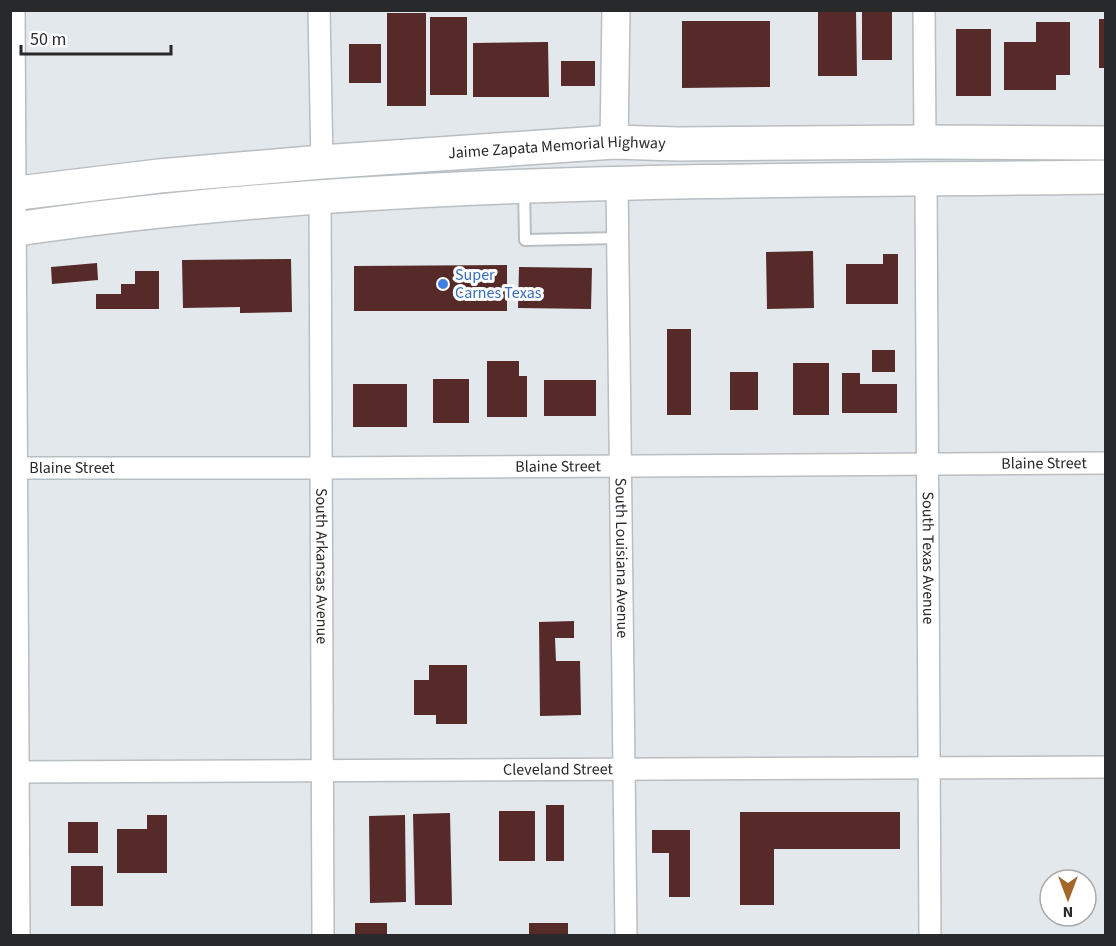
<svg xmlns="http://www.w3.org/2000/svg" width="1116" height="946" font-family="'Source Sans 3',sans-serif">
	<rect width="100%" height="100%" fill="#e3e8ed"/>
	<path fill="#552a29" d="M818 10H856L857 76H818Z
		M862 11H892V60H862Z
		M387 13H426V106H387Z
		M430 17H467V95H430Z
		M1099 19H1106V68H1099Z
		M682 21H770V87L682 88Z
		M1036 22H1070V75H1056V90H1004V42H1036Z
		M956 29H991V96H956Z
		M548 42 549 97H473V43Z
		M349 44H381V83H349Z
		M561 61H595V86H561Z
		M813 251 814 308 767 309 766 252Z
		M883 254H898V304H846V264H883Z
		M291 259 292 312 240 313V307L183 308 182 260Z
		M97 263 98 280 52 284 51 267Z
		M507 265V311H354V266Z
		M519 267 592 268 591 309 518 308Z
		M135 271H159V309H96V294H121V284H135Z
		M667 329H691V415H667Z
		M872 350H895V372H872Z
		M487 361H519V376H527V417H487Z
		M793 363H829V415H793Z
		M730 372H758V410H730Z
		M842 373H860V384H897V413H842Z
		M433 379H469V423H433Z
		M544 380H596V416H544Z
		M353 384H407V427H353Z
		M574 621V638H555L556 661H580L581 715 540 716 539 622Z
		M429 665H467V724H436V715H414V680H429Z
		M546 805H564V861H546Z
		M499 811H535V861H499Z
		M740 812H900V849H774V905H740Z
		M450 813 452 905H415L413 814Z
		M147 815H167V873H117V829H147Z
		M405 815 406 902 370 903 369 816Z
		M68 822H98V853H68Z
		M652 830H690V897H669V853H652Z
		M71 866H103V906H71Z
		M355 923H387V936H355Z
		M529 923H568V936H529Z"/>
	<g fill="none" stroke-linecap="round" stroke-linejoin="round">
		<g stroke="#b9bec3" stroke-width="14">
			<path id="service" d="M524 189 525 240 618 238"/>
		</g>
		<g stroke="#b9bec3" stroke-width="24">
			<g id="minor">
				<path d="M14 10 19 936"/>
				<path d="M319 10 322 162"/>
				<path d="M924 10 925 142"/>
				<path id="s1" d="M926 180 930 936"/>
				<path id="s2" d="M617 182 626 936"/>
				<path id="s3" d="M320 196 323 936"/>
				<path id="s4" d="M10 468H321L1106 463"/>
				<path id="s5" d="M10 772 1106 767"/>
			</g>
		</g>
		<g stroke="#b9bec3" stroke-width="30">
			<path id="tertiary" d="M614 142 616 10"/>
		</g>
		<g stroke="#b9bec3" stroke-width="36">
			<g id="primary">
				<path id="s6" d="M10 194 159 176 322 162 614 142 678 144 925 142 1106 143"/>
				<path d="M10 230C373 176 740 182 1106 177"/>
			</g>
		</g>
		<use href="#service" stroke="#fff" stroke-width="10"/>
		<use href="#minor" stroke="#fff" stroke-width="21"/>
		<use href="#tertiary" stroke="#fff" stroke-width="27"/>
		<use href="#primary" stroke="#fff" stroke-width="33"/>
	</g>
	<circle fill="#3f7fe0" stroke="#fff" stroke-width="2" cx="443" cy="284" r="6"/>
	<g text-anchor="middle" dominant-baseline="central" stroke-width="6" stroke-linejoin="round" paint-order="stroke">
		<g font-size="16" fill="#27292b" stroke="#fff">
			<text stroke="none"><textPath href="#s6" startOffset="549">Jaime Zapata Memorial Highway</textPath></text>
			<text stroke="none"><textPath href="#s4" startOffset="1034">Blaine Street</textPath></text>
			<text stroke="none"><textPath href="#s4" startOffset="548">Blaine Street</textPath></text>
			<text stroke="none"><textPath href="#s4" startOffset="62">Blaine Street</textPath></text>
			<text stroke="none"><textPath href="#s1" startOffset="378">South Texas Avenue</textPath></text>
			<text stroke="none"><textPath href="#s2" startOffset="376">South Louisiana Avenue</textPath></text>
			<text stroke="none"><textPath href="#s3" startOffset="370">South Arkansas Avenue</textPath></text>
			<text stroke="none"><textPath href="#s5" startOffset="548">Cleveland Street</textPath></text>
		</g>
		<g font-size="16" fill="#366cbe" stroke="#fff" text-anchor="start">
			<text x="455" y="275">Super<tspan x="455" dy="18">Carnes Texas</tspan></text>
		</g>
	</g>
	<rect width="1116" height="946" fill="none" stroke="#27292b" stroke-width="24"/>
	<g transform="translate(1068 898) rotate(180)"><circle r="28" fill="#ffffff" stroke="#a9a9aa" stroke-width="1.5"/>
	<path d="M0-4.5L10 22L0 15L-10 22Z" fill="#a36829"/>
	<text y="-9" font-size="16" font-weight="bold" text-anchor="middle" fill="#27292b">N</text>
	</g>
	<path d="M21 45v9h150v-9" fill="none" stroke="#27292b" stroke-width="3"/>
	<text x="30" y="45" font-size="18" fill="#27292b" stroke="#ffffff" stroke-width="4.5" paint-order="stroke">50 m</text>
</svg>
